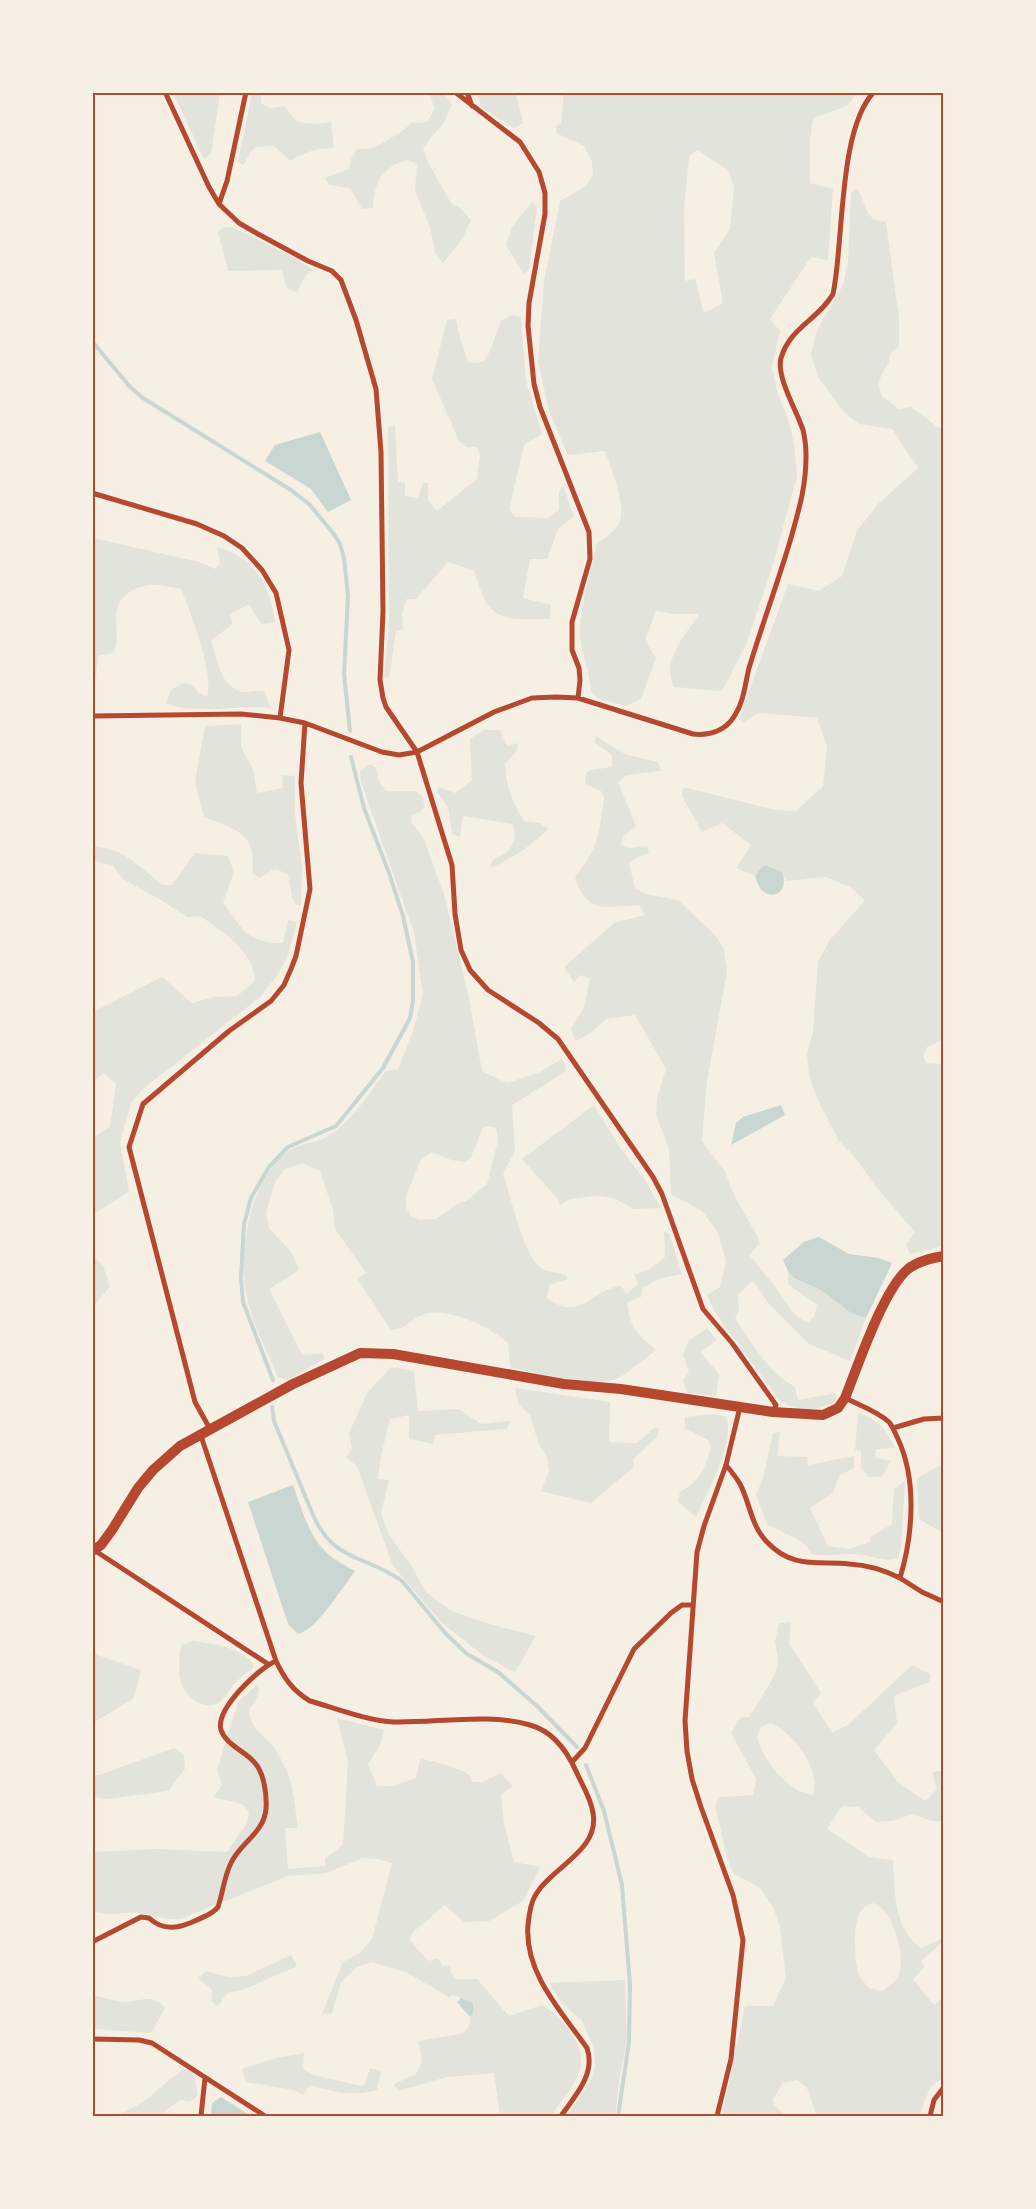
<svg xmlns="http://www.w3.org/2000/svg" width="1036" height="2209" font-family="'Titillium Web',sans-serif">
	<rect width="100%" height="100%" fill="#f6efe4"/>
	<path fill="#e2e4dc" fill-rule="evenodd" d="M173 93H220L211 154 204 159Z
		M252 93H261V103L270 108 284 106 297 122 316 124 331 122 334 148C316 148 305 152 290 161L274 146 256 147 250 153 244 165 238 162Z
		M429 93H444L452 104 443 124 433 135 423 149 429 164 451 203 459 207 471 220 463 238 443 263 435 252 430 227 415 191 417 164 408 160C382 166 374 183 373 208L362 209 350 188 329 185 325 178 349 169 351 159 357 149 374 148 401 132 412 123 427 122 435 109Z
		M477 93H516L523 123 514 128 481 107Z
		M564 93H857L847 106 813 118 810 140V183L833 189 828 260 811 257 770 319 780 331 772 367 778 394 789 422 794 444 797 476 772 568 746 645 722 691 674 687C661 660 685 636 699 614H673L656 611 645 640 656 658 641 699 626 706 599 699 591 691C590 669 578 648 580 626 582 598 592 570 597 543 605 538 617 530 620 521 626 503 611 469 605 451L568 455 549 411 538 361 544 281 560 201 586 186 593 176 592 162 584 146 556 133V126L561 123ZM697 150 727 169 734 186 730 229 714 253 723 303 704 313 695 279 685 281 684 210 689 157Z
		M856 188C869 203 861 220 886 222L899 319V347L891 352 889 362 878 382 882 396 899 409 911 407 939 428 943 427 944 1039 927 1047 923 1055 926 1063 943 1064V1246L910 1254 906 1244 915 1232 876 1187 855 1157 839 1141 817 1098 809 1075 807 1053 813 1033 818 961 830 940 865 900 850 887 826 877 786 881 782 872 768 866H762L755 876 736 868 751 845 722 823 702 832 682 796 683 787 775 810 796 811 823 786 827 746 817 718 758 713 744 722 739 719 788 584 819 591 842 576 857 531 878 504 918 468 892 429 859 424 844 412 818 377 811 355 817 330 843 285 848 262 851 193Z
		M532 202 537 207 529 269 524 274 506 245 512 227Z
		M224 227H232L297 259 313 270C304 275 301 282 298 292L287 289 282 270 228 271 218 232Z
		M511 315 521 317 526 381 542 434 524 445 509 510 516 517 549 518 559 510V492L563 485 574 516 558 529 547 559H530L523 598 551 605 550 619C529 619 502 624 487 604 481 595 478 581 474 571L448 562 416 599H407L402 613 403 629 396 632 389 678 384 677 389 628 388 427 395 426 398 482 405 483V496L418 498 423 483H428V501L437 511 477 479 480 454 476 447H467L459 441 432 379 447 320 456 319 460 338 468 362 475 363 484 361 490 351 501 321Z
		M93 538 199 562 215 569 220 563 217 547C254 557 270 585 275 622L261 624 249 604 229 615 233 624 211 640C217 658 221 691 245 692 252 692 258 690 264 691L271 708C242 705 190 715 166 703L171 690 182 683 191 684 199 693 207 696C214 671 191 614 181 589 172 588 160 584 151 585 131 587 115 598 116 619 116 630 119 643 113 653L98 656 96 678 93 681Z
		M241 724V747L253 769 257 793 283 788 282 775 295 776V814L302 867 301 905H296L292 897 288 875C269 864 275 872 259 878L252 873C258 834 236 829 204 817L195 782 205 726Z
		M483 730H500L507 746 518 743 517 751 505 764C506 785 512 803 524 821L540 823 548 829C531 846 513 858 491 868L492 861 508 851 515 839 513 824 463 816 460 837 452 834 448 807 437 792 439 787 455 793 472 780 470 739Z
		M596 736 625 754 658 762 661 771 627 775 618 782 636 826 623 837 621 845 629 848 647 846 649 853 639 856 629 863 635 888 649 895 678 900 716 936 724 949 727 972 707 1081 702 1141 725 1172 734 1195 758 1237 760 1243 749 1255 775 1286 794 1314 807 1323 814 1317 817 1305 788 1284V1271L794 1278 821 1290 851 1313 866 1318 850 1361 809 1344 770 1305 753 1281 738 1294 739 1311 735 1318C753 1344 767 1372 795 1387L798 1400 836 1393V1401C816 1412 795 1414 777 1397L716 1314 707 1295 720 1287 726 1261 718 1233 702 1211 671 1194 669 1149 656 1115 657 1098 666 1069 635 1015 606 1019 592 1032 576 1041 571 1029 584 1008 590 979 581 975 574 982 564 967 614 923 645 915 639 905C607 906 587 916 575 877 599 848 599 833 604 797L601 791 585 784 586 773 591 770 612 767V755L594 742Z
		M367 765H372L376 768 380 784 386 791H415L422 796 425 807 420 812 412 815 411 822 423 837 444 894 469 998 482 1071 507 1083 540 1072 562 1059 566 1066 565 1072 512 1105 515 1152 503 1173C510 1194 524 1259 543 1269 549 1272 559 1273 566 1275L568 1279 549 1285 547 1298C580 1323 592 1289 621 1286L627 1294 638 1283 634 1275 650 1269 665 1257 664 1232 669 1233 682 1274 658 1279 642 1288 641 1297 627 1302C631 1329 635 1332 656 1350 644 1359 631 1371 618 1378 598 1389 533 1373 510 1367L508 1343C490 1327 446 1305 422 1315 410 1320 405 1330 391 1330L357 1278 366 1273 335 1229 333 1210 320 1171 302 1163 285 1169 275 1182 266 1213 269 1228 292 1253 299 1270 269 1289 302 1355 322 1353 325 1359 287 1380 278 1377C268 1354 256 1330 249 1306 236 1260 247 1181 289 1151 301 1143 316 1143 328 1136 353 1121 368 1094 386 1071L398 1069 412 1034 423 995 414 933 361 782 360 771ZM489 1126 496 1128 498 1140 487 1184 466 1201 458 1203 436 1219 419 1220 411 1216 406 1207V1196L421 1159 432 1152 451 1160 465 1162 471 1157 483 1128Z
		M92 846C123 848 140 866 162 885H172L195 853 228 856 234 872 223 902C243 929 246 943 283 943L288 920 297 922 287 958 276 977 260 997 143 1089 131 1103 120 1142 129 1191C118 1201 103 1205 93 1216V1137L110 1127 116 1084 104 1073 93 1081V1012L162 977 192 1003 214 997 237 996 254 982C258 954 221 930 200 916L187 917 159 899 123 879 112 865 93 861Z
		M594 1105 621 1149 645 1180 661 1208 633 1209 614 1198 596 1196 570 1199 560 1205 558 1199 522 1159Z
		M92 1255 103 1266 110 1286 95 1305 93 1295Z
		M707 1328 717 1340 700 1352 719 1374 716 1396 688 1393 683 1381 689 1371 683 1355 689 1340Z
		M391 1367 414 1371 418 1411 459 1409 481 1424 510 1421 507 1429 435 1435 433 1444 409 1439V1415L390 1419 381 1456 378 1479 389 1480 381 1513 388 1533 412 1567 426 1592 451 1611 486 1623 536 1636 515 1672 484 1656 442 1623 393 1566 357 1466 345 1457 349 1455 352 1449 349 1433 367 1393Z
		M515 1388 610 1402 609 1442 637 1443 654 1428 660 1429 656 1438 633 1459 634 1467 591 1503 541 1491 549 1472 547 1457 538 1442 530 1415 519 1405Z
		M858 1413C879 1420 885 1428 895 1448L876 1449 875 1458 891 1461 882 1476 868 1477 861 1467V1451L855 1450Z
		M715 1414 726 1417C736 1442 706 1494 696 1517L678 1502 680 1492C702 1479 704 1470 711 1447L708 1440 685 1428V1417Z
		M780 1432 777 1456 807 1457 808 1465 854 1456V1468L839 1476 833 1493 810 1508 828 1546 850 1549 870 1542 871 1537 892 1524 894 1489 905 1481 901 1549 898 1558C885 1563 876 1557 863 1555 846 1552 829 1558 812 1554 804 1538 782 1533 767 1524L756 1495 763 1478 773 1433Z
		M943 1464V1536L940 1531 919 1519 917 1478Z
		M791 1622 789 1643 821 1693 813 1702 832 1733 849 1724 912 1665 930 1674 929 1682 894 1696 897 1723 874 1750 897 1781 925 1801 937 1789 932 1772 940 1771 943 1774V1821H931L913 1814 892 1821 876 1822 858 1807 842 1806 827 1829 869 1857 893 1860C895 1891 893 1929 921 1948L943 1938V1942L921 1961 924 1967 913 1979 934 2005 944 1997 943 2077 930 2088 919 2116H817L807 2088 797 2080 783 2083 773 2099 774 2105 785 2116H722L745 2006H773L786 1978 780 1928 774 1909 760 1888 733 1873 728 1860 715 1806 720 1797 753 1795 756 1779 731 1733 741 1717H749L775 1675 778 1659 775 1641 779 1623ZM770 1723C793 1732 822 1770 813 1795 788 1792 762 1760 757 1736L761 1727ZM873 1903C893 1910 904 1951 900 1971 898 1980 890 1986 882 1991L869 1988C866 1984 861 1979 859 1975 854 1962 853 1923 860 1912 863 1907 868 1905 873 1903Z
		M193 1641C211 1643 246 1648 254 1666 249 1672 243 1675 237 1681 229 1688 225 1703 213 1705 206 1706 201 1704 195 1701 176 1688 178 1666 181 1645Z
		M93 1650 98 1655 141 1670 134 1698 93 1723Z
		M258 1684C261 1695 255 1701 249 1709 251 1728 257 1728 268 1741 275 1747 281 1759 285 1767 294 1785 295 1808 298 1828H285L288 1869 325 1866V1858L343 1845 348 1762 337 1718 384 1730 381 1743 368 1764 377 1786H394L416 1778 420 1759C430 1760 462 1768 469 1775 471 1777 471 1780 472 1782H483L501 1773 513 1786 501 1795 504 1823 514 1862 540 1867 523 1901 489 1921 464 1922 445 1905 412 1933 410 1941 429 1961 438 1958 442 1966 450 1965 451 1973 456 1979H477L509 2016 542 2005C562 2017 589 2047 579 2073 573 2089 559 2101 552 2116H500L494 2073 447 2077 398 2091 394 2084 416 2074 422 2061 418 2041 464 2033 469 2026 473 2003 453 1995 449 1997 406 1972 371 1962 357 1967 341 1982 332 2013 322 2014 343 1962 360 1953 372 1939 392 1863 378 1859 363 1858 326 1873 288 1876 180 1919C165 1920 151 1914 136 1913 126 1912 118 1914 108 1914 103 1914 97 1912 93 1911L92 1852 157 1849 227 1852 247 1823 249 1812 242 1804 214 1797 222 1785 217 1770 233 1718 239 1701Z
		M174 1748 184 1755 185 1769 168 1791 107 1799 93 1797V1775H99Z
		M291 1955 297 1966 245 1989 227 1993 218 2006 212 2002V1990L198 1978 206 1971 229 1977 246 1976Z
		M625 1980 627 2040 619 2081 615 2116H570L568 2115 592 2078 595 2065 594 2048 582 2021 561 2002 549 1983Z
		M93 1995C102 1997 114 2001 124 2002 140 2002 151 1992 165 2008L151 2033 95 2029 93 2027Z
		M304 2053 303 2069 313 2075 362 2086 366 2082 370 2068 381 2071 377 2090C350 2097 336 2092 310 2085L303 2095 294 2090 246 2082 242 2069 272 2059Z
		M183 2069 193 2072 198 2095 190 2102 180 2100 166 2110 163 2116H117L143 2102Z"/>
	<path fill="#c9d6d2" d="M320 432 351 500 328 512 311 489 265 461 275 445Z
		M762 866H768L782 872C790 891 772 903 760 888 758 885 757 880 755 876Z
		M781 1105 785 1115 731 1145 736 1123 743 1117Z
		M819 1237 849 1254 878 1258 892 1263 866 1318 851 1313 821 1290 794 1278 788 1271 783 1260 804 1242Z
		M293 1485C302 1509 308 1536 328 1554 336 1561 346 1566 355 1571 343 1586 316 1631 298 1634L288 1624 248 1502Z
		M461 1998 473 2003V2014L470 2017 457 2002Z
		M221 2097 251 2116H211L212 2103Z"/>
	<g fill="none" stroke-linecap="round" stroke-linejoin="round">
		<path stroke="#c9d6d2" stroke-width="4" d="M92 341 130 387 143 398 291 490 310 505 333 533 340 544 344 558 348 596 344 674 350 731
			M273 1380 243 1302 241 1278 244 1224 251 1198 269 1167 288 1147 336 1126 383 1068 410 1018 413 1000V962L403 916 389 873 364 808 351 757
			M272 1407 274 1421 313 1515C334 1563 367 1555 402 1581L446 1634 467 1654 498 1672 538 1707 577 1747
			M586 1765 604 1811 622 1885 630 1985 629 2042 618 2116"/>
		<path stroke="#b5482f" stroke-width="5" d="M165 92 209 187 219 204 239 223 258 234 308 261 332 271 341 280 356 320 376 389 381 452 383 611 380 680 383 698 386 707 417 752 443 836 452 865 455 914 461 950 470 970 488 990 539 1023 558 1039 653 1177 662 1194 703 1309 732 1343 776 1405 773 1412
			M455 92 520 142 539 172 545 193V214L529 303 528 326 534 384 540 407 589 532 590 559 572 622V650L579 668 580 680 578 698
			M467 92 472 106
			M219 204 227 181 246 92
			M92 493 197 524 224 536 242 548 262 570 276 593 289 650 280 718
			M92 716 241 714 280 718 305 723 382 752 399 755 417 752 494 712 532 698 556 697 578 698 693 734C709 736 726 731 735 715 744 701 745 684 749 668 762 625 778 582 791 538 799 509 806 487 806 456 806 448 805 438 803 430 797 411 776 377 781 358 790 327 818 320 833 294 844 243 838 129 874 92
			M845 1398C859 1405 877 1411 889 1422 893 1427 895 1433 898 1439 917 1480 913 1535 900 1578L922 1592 944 1602
			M893 1428 924 1419 944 1418
			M210 1429 195 1402 129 1147 143 1104 229 1031 271 1001 284 985 291 969 296 956 310 889 301 783 305 723
			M201 1436 276 1661C284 1678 293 1691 310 1701 335 1708 368 1721 394 1722 435 1723 491 1713 530 1725 552 1731 567 1751 576 1771 582 1785 591 1798 593 1813 600 1851 551 1867 535 1896 530 1904 529 1916 528 1925 524 1973 562 2012 587 2048 596 2074 575 2096 561 2116
			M726 1465C731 1471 736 1477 740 1484 750 1503 751 1526 767 1542 792 1569 818 1561 849 1564 868 1565 884 1570 900 1578
			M94 1550 268 1664
			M572 1762 585 1748 634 1649 671 1613 682 1605H692
			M92 1942 141 1917 149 1918C164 1932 180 1928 197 1920 205 1916 213 1914 218 1907 223 1892 224 1877 231 1863 240 1843 264 1833 266 1809 267 1795 264 1772 254 1762 245 1751 226 1745 221 1730 215 1709 259 1668 276 1661
			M92 2039 139 2040 152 2043 265 2116
			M201 2116 205 2078
			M717 2116 731 2059 743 1940 733 1895 701 1807 692 1779 687 1751 685 1721 697 1552 704 1526 726 1465 740 1407
			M930 2116 934 2100 944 2087"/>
		<path stroke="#b5482f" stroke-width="10" d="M92 1551 101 1545 112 1530 138 1488 153 1470 180 1446 293 1384 360 1353 393 1354 564 1384 621 1389 773 1412 823 1415 838 1408 845 1398C858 1366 883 1290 908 1269 918 1261 931 1258 944 1256"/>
	</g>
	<rect width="1036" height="2209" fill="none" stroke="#f6efe4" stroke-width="188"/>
	<rect x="94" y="94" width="848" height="2021" fill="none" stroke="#b5482f" stroke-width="2"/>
</svg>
